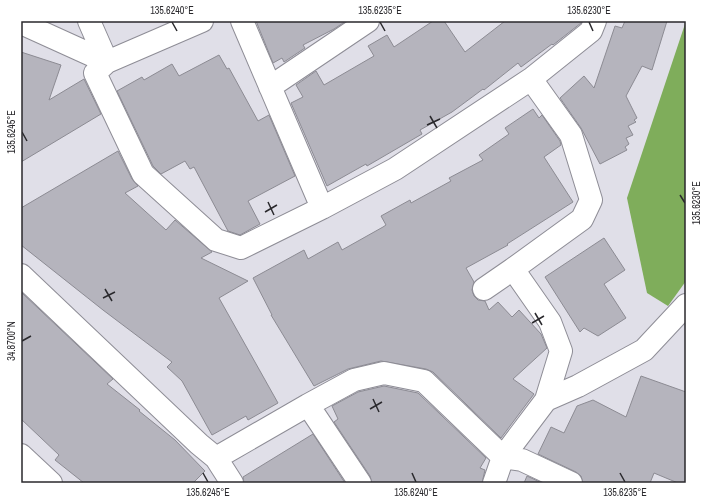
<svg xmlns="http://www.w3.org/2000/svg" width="707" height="504" font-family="'Archivo Narrow',sans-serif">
	<rect width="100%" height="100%" fill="#e0dfe8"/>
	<path fill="#7fad5b" d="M686 21V281L668 306 647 293 627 198Z"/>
	<path fill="#b5b4bd" stroke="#8c8b93" d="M256 21H346L334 29 303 45 305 48 284 62 282 58 273 63Z
		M433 21H444L465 52 505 21H582L581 23 553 45 552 44 521 67 518 63 484 90 483 89 452 112 420 130 422 134 367 166 366 164 327 186 291 103 303 97 296 85 316 71 324 85 374 56 368 46 387 35 394 47Z
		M625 21H667L652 70 642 66 626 96 637 118 634 120 636 122 628 126 633 135 626 138 629 144 625 147 627 150 600 164 581 128 560 98 584 76 594 88 615 26 622 28Z
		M21 52 61 65 49 100 84 79 101 114 21 162Z
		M219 55 227 69 229 68 258 121 269 115 295 176 248 201 260 224 240 235 228 231 194 167 190 169 185 161 161 174 153 166 117 91 142 77 144 80 172 64 179 76Z
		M533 109 539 118 542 115 560 141 561 145 544 157 573 202 507 244 508 245 466 268 474 282 472 290 474 296 478 300 485 301 489 310 498 302 512 317 519 310 541 334 547 348 513 379 534 394 501 438 433 372 426 369 381 361 348 369 314 386 271 315H272L253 278 304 250 308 259 338 242 342 250 383 227 386 225 381 216 410 200 411 203 451 181 449 178 483 160 479 155 509 134 505 128Z
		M118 151 132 179 138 186 125 193 166 230 175 220 212 252 201 258 248 281 219 298 278 403 248 420 246 416 212 435 182 381 167 367 172 362 103 310 21 245V208Z
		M604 238 625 270 604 284 626 318 598 336 584 328 580 332 545 277Z
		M21 292 113 379 107 384 140 410 139 411 175 440 205 471 193 483H84L55 460 59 455 21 419Z
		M641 376 686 392V483H678L654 473 650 483H583L581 476 576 472 538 454 551 427 564 433 577 406 593 400 626 417Z
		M384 386 418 393 486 458 480 468 485 470 482 483H372L370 476 334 422 338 419 332 406 358 392Z
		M313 434 345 483H244L243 477Z
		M527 476 542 483H524Z"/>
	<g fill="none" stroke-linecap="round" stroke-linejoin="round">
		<g stroke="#8e8d96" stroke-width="24">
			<path id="minor" d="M89 21 107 62
				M202 21 107 62 95 73 143 174 216 240 241 248 322 208 395 169 531 79 591 31 595 21
				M242 21 322 208
				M21 23 107 62
				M270 87 368 21
				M21 275 199 444 216 458 232 483
				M484 289 513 269
				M546 400 578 386 644 350 686 305
				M308 405 354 380 384 373 424 381 503 457 522 460 571 483
				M21 455 51 483
				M216 458 308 405 360 483
				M23 483 37 470
				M494 483 503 457 546 400 561 351 550 322 513 269 582 219 591 200 571 135 531 79"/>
		</g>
		<use href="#minor" stroke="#fff" stroke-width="22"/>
	</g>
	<path fill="none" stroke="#2a292d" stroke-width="1.5" d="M172 22 177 31M380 22 385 31M589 22 593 31M430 116 437 128M427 125 440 119M22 132 27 141M680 195 685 203M268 202 274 215M265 212 277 205M105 289 112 301M103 298 115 292M535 313 542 325M532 323 544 316M22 341 31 336M373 399 379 412M370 409 382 402M203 473 208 482M412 473 416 482M620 473 625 482"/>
	<rect width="707" height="504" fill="none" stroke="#ffffff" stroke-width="44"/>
	<rect x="22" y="22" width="663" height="460" fill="none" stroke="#2a292d" stroke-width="1.5"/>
	<g font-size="10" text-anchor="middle" fill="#2a292d">
		<text x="172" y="14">135.6240°E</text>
		<text x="380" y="14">135.6235°E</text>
		<text x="589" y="14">135.6230°E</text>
		<text transform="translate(11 132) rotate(-90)" y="4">135.6245°E</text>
		<text transform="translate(696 203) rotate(-90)" y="4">135.6230°E</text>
		<text transform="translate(11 341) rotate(-90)" y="4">34.8700°N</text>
		<text x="208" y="496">135.6245°E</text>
		<text x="416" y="496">135.6240°E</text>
		<text x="625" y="496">135.6235°E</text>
	</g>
</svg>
